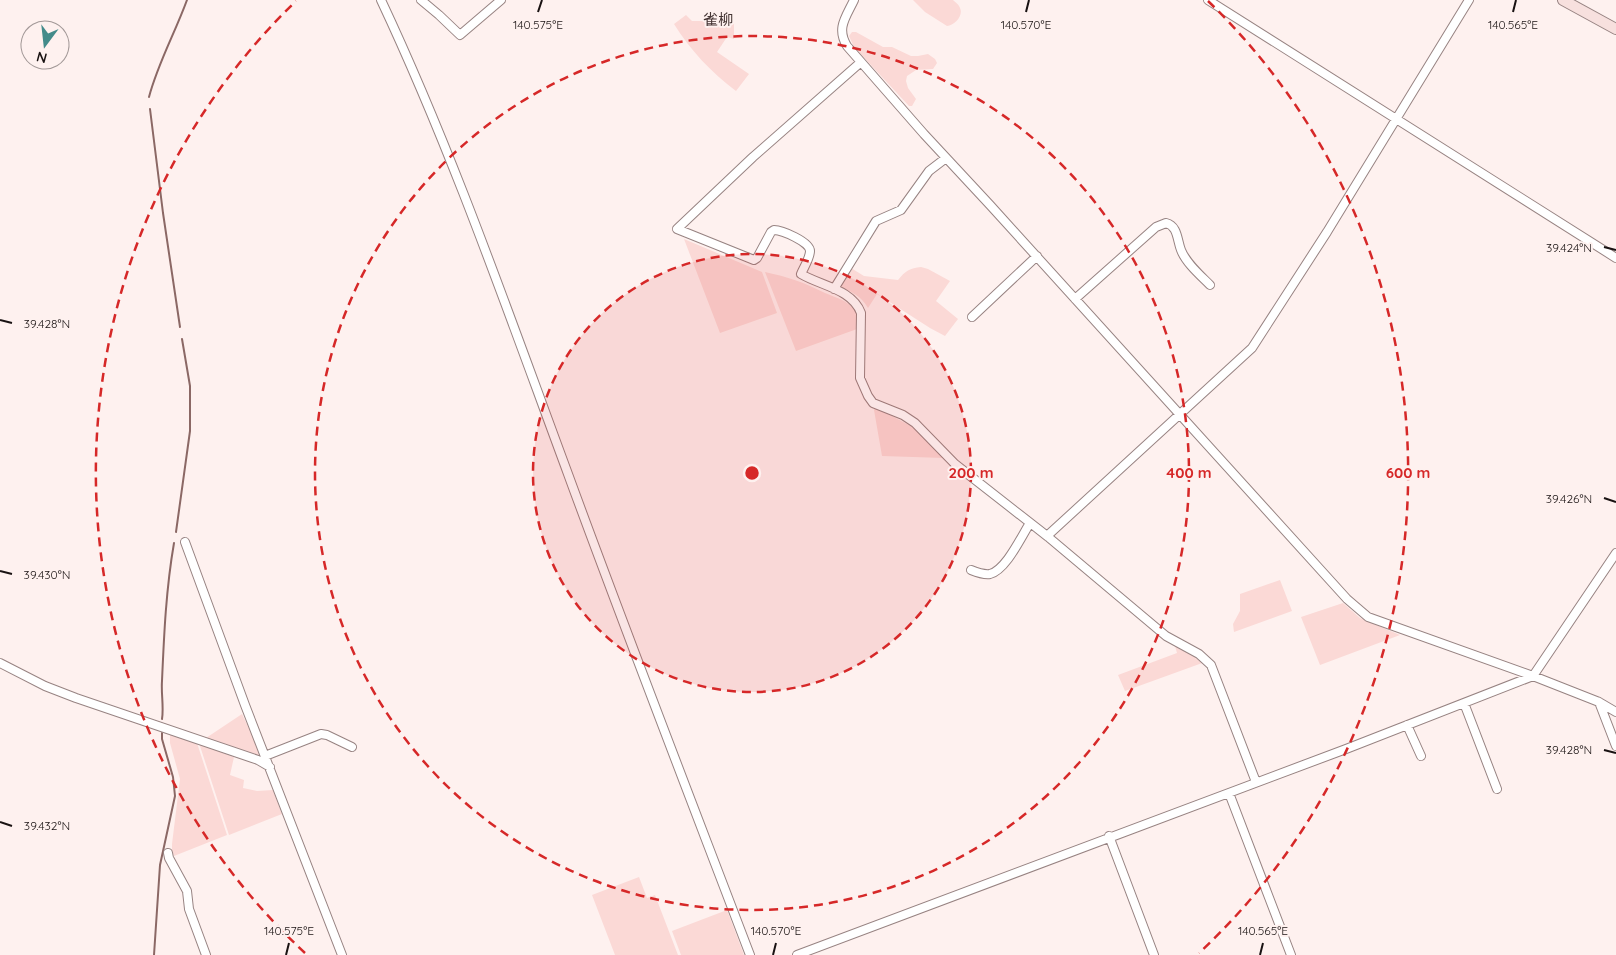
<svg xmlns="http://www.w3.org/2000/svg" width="1616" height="955" font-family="Quicksand,'Noto Sans JP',sans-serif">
	<rect width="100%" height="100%" fill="#fef1ef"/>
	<path fill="#fbd9d6" d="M913 0H953C955 2 958 4 959 6 965 15 955 25 947 26L925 12Z
		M686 15 692 21H731L734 24V39L727 37 717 52 749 74 736 91C711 72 690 50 674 24Z
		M852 32H856L883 47H892L911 56H918L928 54 935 59 937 63 933 69 916 70 907 76 906 81 908 88 916 99 912 106H909L854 47 849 36Z
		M684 239 762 272 777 313 720 333Z
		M921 267 928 269 950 281 936 301 958 319 945 336 930 328 877 294 868 308C861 296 852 292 839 286L851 268 864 276 898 280C905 271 910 268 921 267Z
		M765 272C788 277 803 282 825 293 837 298 847 300 856 311L857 329 796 351Z
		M875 408 881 410 918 430 944 458 882 456 874 410Z
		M1280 580 1292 611 1234 632 1233 624 1240 611V594Z
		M1343 603 1360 618 1400 635 1320 665 1301 617Z
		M1175 646 1198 656 1205 662 1125 691 1118 675 1177 653Z
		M242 714 261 753 260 756 256 757 206 738Z
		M170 733 197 743 227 835 174 856 172 850V844L180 779 170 743Z
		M199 743 234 757 230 775 244 780 243 788 257 791 273 790 282 814 229 835Z
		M639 877 647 898 655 895 678 955H615L592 895Z
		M727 910 744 955H681L672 931Z"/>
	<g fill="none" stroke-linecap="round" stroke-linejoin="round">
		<path stroke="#8b6865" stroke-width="2" d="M149 97C158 63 175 33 187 0
			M150 109 163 213 180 327
			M176 532 190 431V386L182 339
			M162 719C164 707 161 694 162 681 164 635 166 589 174 543
			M154 955 160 865 175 796 173 777 162 739V733"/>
		<g stroke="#978382" stroke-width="10">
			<path id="street" d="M381 0C453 153 509 315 568 474 627 635 689 795 750 955
				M421 0 439 15 460 35 501 0
				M854 0C846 17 836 28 847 46L924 134 990 205 1347 599 1368 617 1533 676 1599 702 1616 712
				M1208 0 1616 258
				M861 62 753 157 677 229 754 260 757 258 771 232 774 230C782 230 810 242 810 251 810 258 804 267 801 274 821 286 852 289 861 313L860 378 868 396 873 403 903 415 915 423 955 464 1047 536 1166 636 1199 654 1211 665 1256 782
				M834 289 876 221 901 210 929 171 946 158
				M1075 299 1156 227 1166 223C1178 226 1177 240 1181 250 1186 263 1200 275 1210 285
				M972 317 1037 256
				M1047 536 1252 348 1327 232 1469 0
				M185 542 245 705 342 955
				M971 570C976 572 984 575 990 574 1006 570 1021 537 1030 523
				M0 663 45 686 76 698 258 760 270 767
				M1599 702 1616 746
				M1464 703 1497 789
				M1407 725 1421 756
				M265 756 321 734 327 735 352 747
				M1229 793 1291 955
				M1109 836 1154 955
				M168 853 169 858 187 891 189 909 206 955
				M797 955 1346 749 1533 676 1616 553"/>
		</g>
		<g stroke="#978382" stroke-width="12">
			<path id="secondary" d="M1563 0 1616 29"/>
		</g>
		<use href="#street" stroke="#fff" stroke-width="8"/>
		<use href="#secondary" stroke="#f7e0de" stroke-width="10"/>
	</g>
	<path fill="none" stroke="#191212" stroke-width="2" d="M538 12 542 0M1026 12 1029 0M1513 12 1516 0M1604 247 1616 250M0 320 12 323M1604 498 1616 502M0 571 12 574M1604 750 1616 753M0 822 12 826M286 955 289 943M773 955 776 943M1260 955 1263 943"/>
	<circle cx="752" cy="473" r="219" fill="#d62828" fill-opacity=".12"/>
	<g fill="none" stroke="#d62828" stroke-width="2.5" stroke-dasharray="9 6">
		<circle cx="752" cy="473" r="219"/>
		<circle cx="752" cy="473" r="437"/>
		<path d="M305 953A656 656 0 0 1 296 1M1208 1A656 656 0 0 1 1199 953"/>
	</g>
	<g text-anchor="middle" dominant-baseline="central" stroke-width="4" stroke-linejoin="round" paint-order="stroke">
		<g font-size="15" fill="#453534" stroke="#fef1ef">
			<text x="718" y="19">雀柳</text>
		</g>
	</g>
	<g font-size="12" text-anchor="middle" fill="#191212" stroke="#fef1ef" stroke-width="4" stroke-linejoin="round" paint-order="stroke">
		<text x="538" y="29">140.575°E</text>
		<text x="1026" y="29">140.570°E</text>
		<text x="1513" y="29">140.565°E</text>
		<text x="1569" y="252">39.424°N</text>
		<text x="47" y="328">39.428°N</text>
		<text x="1569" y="503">39.426°N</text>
		<text x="47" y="579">39.430°N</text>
		<text x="1569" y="754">39.428°N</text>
		<text x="47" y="830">39.432°N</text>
		<text x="289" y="935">140.575°E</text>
		<text x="776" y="935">140.570°E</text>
		<text x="1263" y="935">140.565°E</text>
	</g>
	<circle cx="752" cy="473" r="8" fill="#d62828" stroke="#fef1ef" stroke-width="2.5"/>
	<g font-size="15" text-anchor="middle" font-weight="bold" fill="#d62828" stroke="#fef1ef" stroke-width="4" stroke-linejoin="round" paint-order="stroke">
		<text x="971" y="478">200 m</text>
		<text x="1189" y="478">400 m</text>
		<text x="1408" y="478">600 m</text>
	</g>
	<g transform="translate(45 45) rotate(195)"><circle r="24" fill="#fef1ef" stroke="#a29897"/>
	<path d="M0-4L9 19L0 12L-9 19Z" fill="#438b8a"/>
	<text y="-8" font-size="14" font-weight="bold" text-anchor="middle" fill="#191212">N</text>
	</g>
</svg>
